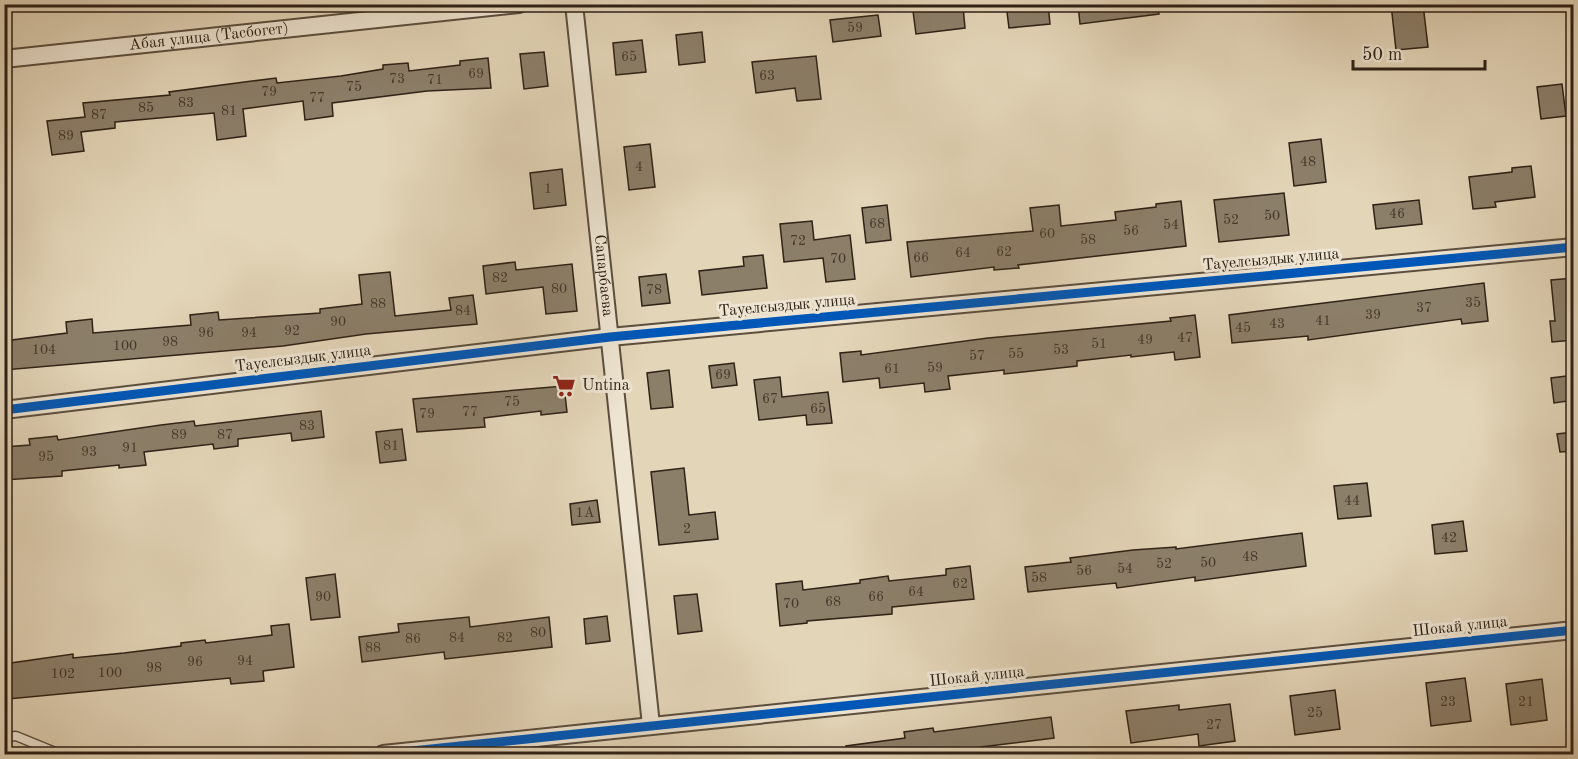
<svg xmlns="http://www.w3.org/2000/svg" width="1578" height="759" font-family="'Old Standard TT',serif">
	<rect width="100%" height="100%" fill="#e3d5b8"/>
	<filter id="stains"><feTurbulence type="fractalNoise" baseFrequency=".00333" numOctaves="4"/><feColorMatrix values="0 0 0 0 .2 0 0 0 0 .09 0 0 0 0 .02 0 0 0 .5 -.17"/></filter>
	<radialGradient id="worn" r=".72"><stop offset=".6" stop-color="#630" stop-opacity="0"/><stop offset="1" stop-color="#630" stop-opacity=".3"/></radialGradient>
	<path fill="#8c7f6a" stroke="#2e2116" stroke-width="1.5" d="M1006 4H1048L1050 24 1009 28Z
		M1078 4H1158L1159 14 1080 24Z
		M1391 4H1423L1428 47 1396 50Z
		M963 6 965 28 916 34 913 11Z
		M878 15 881 36 833 42 830 20Z
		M702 32 705 62 679 65 676 35Z
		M642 40 646 72 616 75 613 43Z
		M544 52 548 86 524 89 520 54Z
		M816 56 821 99 797 101 795 88 756 93 752 62Z
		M488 58 491 88 427 91 332 103 333 116 305 120 303 101 243 109 246 136 217 140 214 113 115 122V128L81 132 84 151 52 155 47 121 85 117 83 103 170 95 169 92 276 78 277 83 341 76 383 69V65L408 63 409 71 460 65V61Z
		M1562 84 1566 116 1541 119 1537 87Z
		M1321 139 1326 182 1294 186 1289 143Z
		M650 144 655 187 629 190 624 147Z
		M1531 166 1535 197 1495 202 1496 207 1473 209 1469 177 1512 172V168Z
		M562 169 566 205 534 209 530 173Z
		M1284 193 1289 235 1219 242 1214 200Z
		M1419 200 1422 224 1376 229 1373 205Z
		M1181 201 1186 246 1018 265 1019 268 994 270V267L911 277 907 242 1033 231 1030 208 1059 205 1061 226 1116 220 1115 212 1156 207V204Z
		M887 205 891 240 866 243 862 208Z
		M812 221 814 240 850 235 855 279 826 282 823 258 784 262 780 224Z
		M763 255 767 288 702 295 699 271 744 266 743 257Z
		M515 262 516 270 572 264 577 311 546 314 543 287 486 294 483 266Z
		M390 272 395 316 451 310 449 298 473 295 477 324 366 334 283 346 4 370V341L67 333 66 322 92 319 93 333 191 325 190 315 218 312 219 320 320 313V309L362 304 359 275Z
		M666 274 670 303 642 306 639 277Z
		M1574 278V340L1552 342 1550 321H1555L1551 280Z
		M1484 283 1488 321 1462 324 1461 319 1308 340V336L1232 343 1229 315Z
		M1195 315 1200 357 1175 360 1174 352 1131 357V355L1077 361V366L1050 369 1004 374V370L948 376 950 389 925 392 924 383 880 388 879 378 843 382 840 353 861 351V355L988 338 1171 321 1170 318Z
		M734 363 737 385 712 388 709 366Z
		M669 370 673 407 651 409 647 373Z
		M1574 375V400L1554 403 1551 378Z
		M780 377 782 397 828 392 832 423 807 425 806 415 759 420 754 380Z
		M564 386 567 412 541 415V411L484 418 485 427 417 432 413 399Z
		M321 411 324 437 292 441 291 433 238 439V446L214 449 213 444 144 452 146 465 119 468V465L62 471V476L4 480V447L30 445 29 439 57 436 58 440 161 425 194 421 195 426Z
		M402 429 406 460 380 463 376 432Z
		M1574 432V451L1560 452 1557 434Z
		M684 468 689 515 715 512 718 539 659 545 651 472Z
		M1367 483 1371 516 1338 519 1334 486Z
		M597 500 600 522 572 525 570 504Z
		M1463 521 1467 551 1435 554 1432 525Z
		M1302 533 1306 566 1195 581V577L1117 588 1116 583 1028 592 1025 567 1071 562 1070 558 1133 550 1176 547V549Z
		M970 566 974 599 892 607V614L807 621V623L780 626 776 584 802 581 803 590 860 583V580L888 576 889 581 946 575V569Z
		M335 574 340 617 311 620 306 578Z
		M697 594 702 631 678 634 674 596Z
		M607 616 610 641 586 644 584 619Z
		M469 617 470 627 549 617 552 647 445 659 444 652 362 662 359 637 399 632 398 624Z
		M289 624 294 667 263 671 264 681 231 684 230 678 8 699 4 664 73 654V658L124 653 181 646V643L205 640 206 643 272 635 271 626Z
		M1465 678 1471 721 1431 726 1426 683Z
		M1542 679 1547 720 1511 725 1506 684Z
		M1335 690 1340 729 1295 735 1290 696Z
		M1230 704 1235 741 1199 746 1198 734 1131 743 1126 711 1179 705V710Z
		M1051 717 1054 738 981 747 982 754H847L846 746 905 738 904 732 933 728 934 732Z"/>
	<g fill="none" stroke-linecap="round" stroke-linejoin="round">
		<g stroke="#5b4e3e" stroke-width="11">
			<path id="lane" d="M4 737 16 736 60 754"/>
		</g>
		<g stroke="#5b4e3e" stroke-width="20">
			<g id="street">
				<path id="s1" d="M574 4 651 725"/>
				<path id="s2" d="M4 59 519 4"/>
				<path d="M4 410 610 337 1574 247"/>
				<path d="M383 754 1574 630"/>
			</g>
		</g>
		<use href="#lane" stroke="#ede4d1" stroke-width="8"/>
		<use href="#street" stroke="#ede4d1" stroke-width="16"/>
		<g stroke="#ede4d1" stroke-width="13">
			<path id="cycleway" d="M4 410 610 337 1574 247
				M383 754 1574 630"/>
		</g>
		<use href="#cycleway" stroke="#0057b8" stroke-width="9"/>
	</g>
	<defs>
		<g id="supermarket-bare" transform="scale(1.8)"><path d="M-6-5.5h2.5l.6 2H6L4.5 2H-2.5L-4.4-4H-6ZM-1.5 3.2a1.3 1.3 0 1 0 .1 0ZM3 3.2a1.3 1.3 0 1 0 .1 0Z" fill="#8f2418" stroke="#ede4d1" stroke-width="2.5" paint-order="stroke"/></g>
	</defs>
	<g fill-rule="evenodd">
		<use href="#supermarket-bare" x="564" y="386"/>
	</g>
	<g text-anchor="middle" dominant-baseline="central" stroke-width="6" stroke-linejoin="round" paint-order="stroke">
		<g font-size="14" fill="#46382b">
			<text x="855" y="28">59</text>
			<text x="629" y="57">65</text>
			<text x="476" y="74">69</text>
			<text x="767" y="76">63</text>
			<text x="397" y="79">73</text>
			<text x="435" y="80">71</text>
			<text x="354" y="87">75</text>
			<text x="269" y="92">79</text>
			<text x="317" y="98">77</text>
			<text x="186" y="103">83</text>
			<text x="146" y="108">85</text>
			<text x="229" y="111">81</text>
			<text x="99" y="115">87</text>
			<text x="66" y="136">89</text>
			<text x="1308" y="162">48</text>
			<text x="639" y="167">4</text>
			<text x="548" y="189">1</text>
			<text x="1397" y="214">46</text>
			<text x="1272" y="216">50</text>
			<text x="1231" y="220">52</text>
			<text x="877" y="224">68</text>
			<text x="1171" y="225">54</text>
			<text x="1131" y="231">56</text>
			<text x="1047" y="234">60</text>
			<text x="1088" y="240">58</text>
			<text x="798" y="241">72</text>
			<text x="1004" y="252">62</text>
			<text x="963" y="253">64</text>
			<text x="921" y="258">66</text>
			<text x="838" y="259">70</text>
			<text x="500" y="278">82</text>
			<text x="559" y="289">80</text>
			<text x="654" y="290">78</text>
			<text x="1473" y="303">35</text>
			<text x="378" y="304">88</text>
			<text x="1424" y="308">37</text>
			<text x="463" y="311">84</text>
			<text x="1373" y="315">39</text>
			<text x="1323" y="321">41</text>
			<text x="338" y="322">90</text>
			<text x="1277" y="324">43</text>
			<text x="1243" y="328">45</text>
			<text x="292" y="331">92</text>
			<text x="206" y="333">96</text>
			<text x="249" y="333">94</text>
			<text x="1185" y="338">47</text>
			<text x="1145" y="340">49</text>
			<text x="170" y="342">98</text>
			<text x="1099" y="344">51</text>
			<text x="125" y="346">100</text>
			<text x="44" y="350">104</text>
			<text x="1061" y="350">53</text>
			<text x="1016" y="354">55</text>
			<text x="977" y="356">57</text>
			<text x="935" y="368">59</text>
			<text x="892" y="369">61</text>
			<text x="723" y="375">69</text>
			<text x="770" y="399">67</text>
			<text x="512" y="402">75</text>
			<text x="818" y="409">65</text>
			<text x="470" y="412">77</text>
			<text x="427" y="414">79</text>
			<text x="307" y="426">83</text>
			<text x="179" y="435">89</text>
			<text x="225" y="435">87</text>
			<text x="391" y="446">81</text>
			<text x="130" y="448">91</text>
			<text x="89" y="452">93</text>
			<text x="46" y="457">95</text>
			<text x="1352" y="501">44</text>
			<text x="585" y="513">1А</text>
			<text x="687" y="529">2</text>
			<text x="1449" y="538">42</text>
			<text x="1250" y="557">48</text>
			<text x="1208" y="563">50</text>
			<text x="1164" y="564">52</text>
			<text x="1125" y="569">54</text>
			<text x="1084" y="571">56</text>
			<text x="1039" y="578">58</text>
			<text x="960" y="584">62</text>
			<text x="916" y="592">64</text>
			<text x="323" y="597">90</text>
			<text x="876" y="597">66</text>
			<text x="833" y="602">68</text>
			<text x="791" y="604">70</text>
			<text x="538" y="633">80</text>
			<text x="457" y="638">84</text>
			<text x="505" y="638">82</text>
			<text x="413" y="639">86</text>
			<text x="373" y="648">88</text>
			<text x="245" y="661">94</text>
			<text x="195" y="662">96</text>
			<text x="154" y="668">98</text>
			<text x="110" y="673">100</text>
			<text x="63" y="674">102</text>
			<text x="1448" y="702">23</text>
			<text x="1526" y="702">21</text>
			<text x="1315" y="713">25</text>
			<text x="1214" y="725">27</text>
		</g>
		<g font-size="16" fill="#2e2116" stroke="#ede4d1">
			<text stroke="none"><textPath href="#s2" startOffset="206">Абая улица (Тасбогет)</textPath></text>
			<text transform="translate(1271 260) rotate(-5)">Тауелсыздык улица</text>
			<text stroke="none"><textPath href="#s1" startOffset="273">Сапарбаева</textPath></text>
			<text transform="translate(787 306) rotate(-5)">Тауелсыздык улица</text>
			<text transform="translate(303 359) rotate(-7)">Тауелсыздык улица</text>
			<text transform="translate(1460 627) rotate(-6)">Шокай улица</text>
			<text transform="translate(977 677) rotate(-6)">Шокай улица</text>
		</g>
		<g font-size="16" fill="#2e2116" stroke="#ede4d1" text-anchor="start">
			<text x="582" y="386">Untina</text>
		</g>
	</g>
	<rect width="1578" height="759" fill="none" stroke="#e3d5b8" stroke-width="24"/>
	<rect x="6" y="6" width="1566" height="747" fill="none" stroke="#2e2116" stroke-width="3"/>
	<rect x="12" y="12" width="1554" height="735" fill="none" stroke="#2e2116" stroke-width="1.5"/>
	<path d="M1353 60v9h132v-9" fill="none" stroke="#2e2116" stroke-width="3"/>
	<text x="1362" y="60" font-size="18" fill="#2e2116" stroke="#ede4d1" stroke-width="4.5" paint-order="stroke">50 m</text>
	<rect width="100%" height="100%" filter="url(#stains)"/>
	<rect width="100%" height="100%" fill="url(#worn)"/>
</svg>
